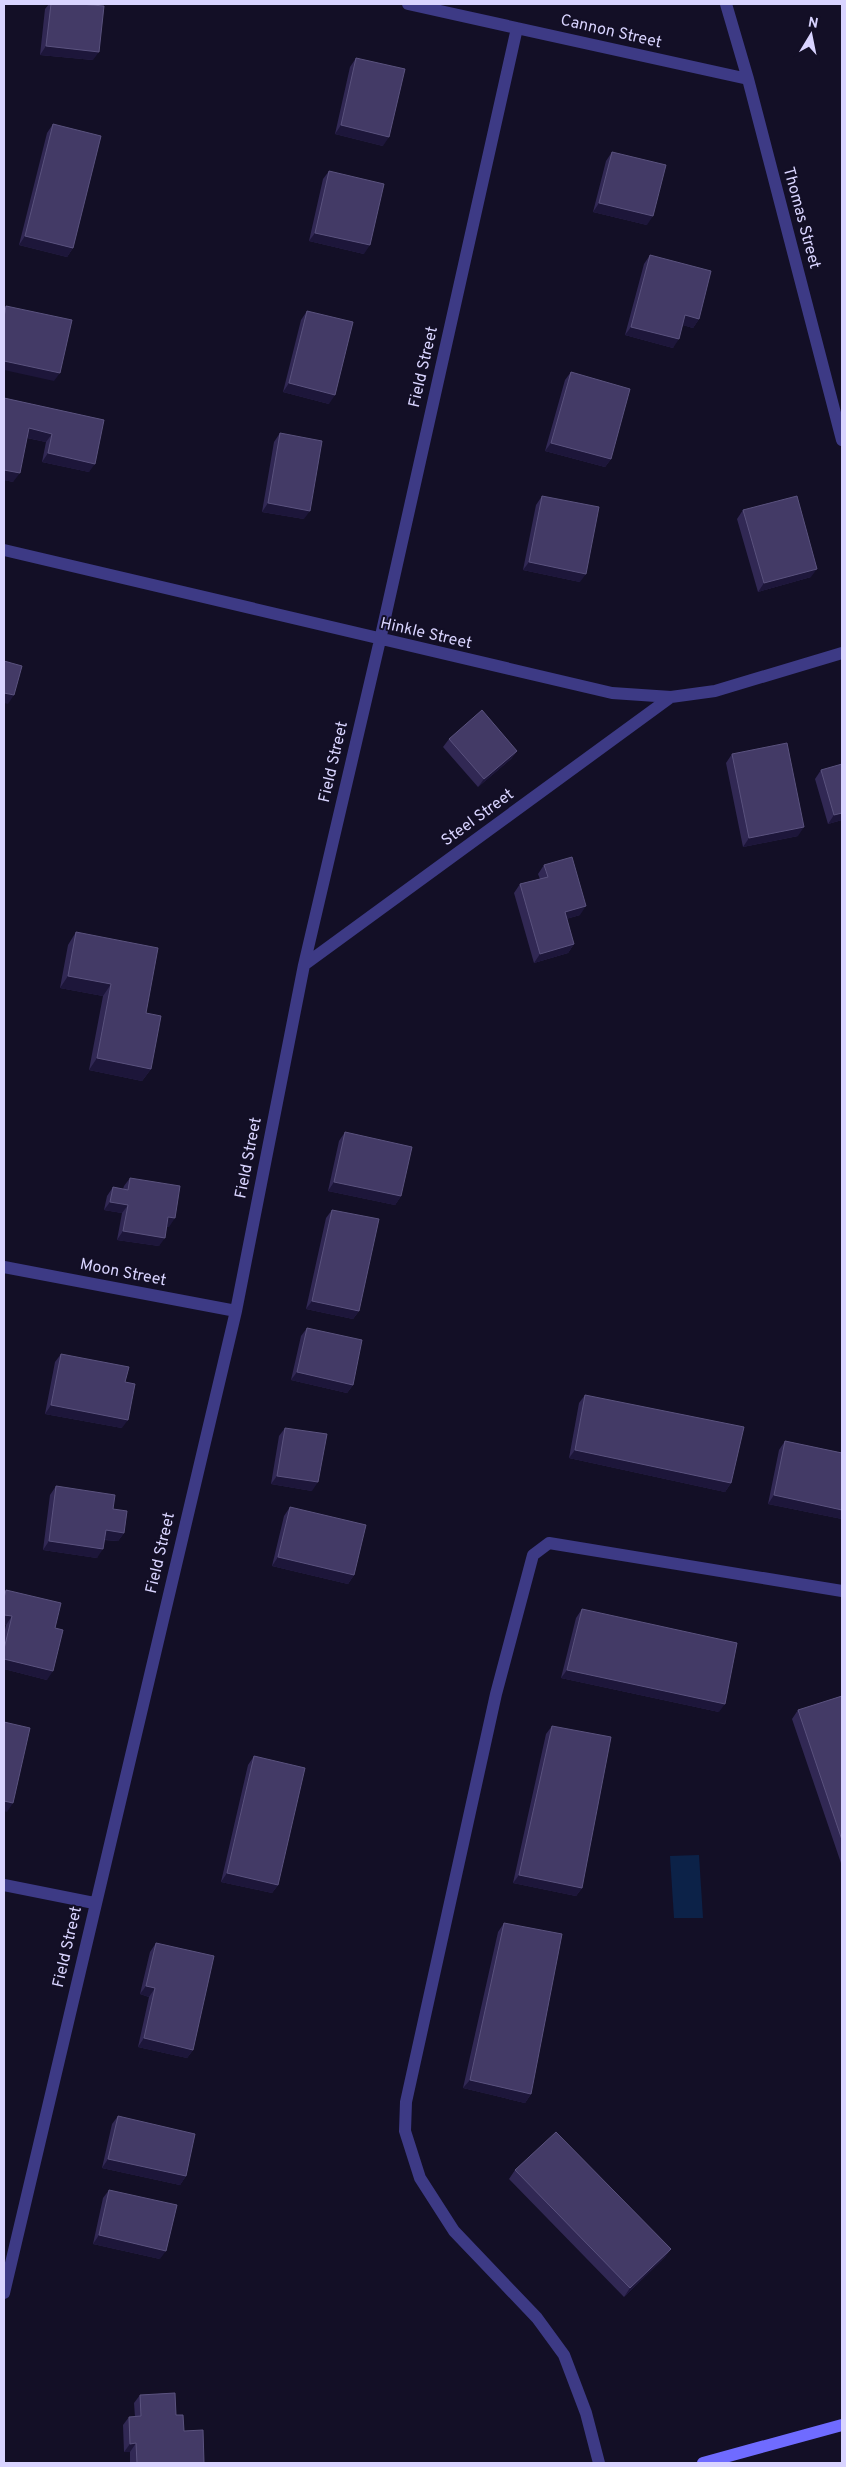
<svg xmlns="http://www.w3.org/2000/svg" width="846" height="2467" font-family="Overpass,sans-serif">
	<rect width="100%" height="100%" fill="#130f26"/>
	<path fill="#0c2248" d="M699 1855 703 1918H674L670 1856Z"/>
	<g fill="none" stroke-linecap="round" stroke-linejoin="round">
		<path stroke="#3d3a85" stroke-width="12" d="M599 2463 586 2413 564 2355 537 2318 454 2231 420 2178 405 2131 406 2102 496 1694 533 1555 549 1543 842 1591"/>
		<path stroke="#3d3a85" stroke-width="12" d="M408 4 748 79
			M726 4 748 79 842 440
			M4 550 612 693 671 697 715 691 842 653
			M304 965 671 697
			M4 1267 236 1311
			M4 1885 94 1903
			M4 2293 236 1311 304 965 380 640 517 28"/>
		<path stroke="#6f6bff" stroke-width="12" d="M703 2463 842 2425"/>
	</g>
	<path fill="#312854" d="M49 4H80L93 60 40 55 45 9Z
		M356 58 383 146 335 134 350 67Z
		M53 124 73 248 67 257 19 245 47 133Z
		M612 152 647 225 593 212 606 161Z
		M329 171 364 254 309 241 323 179Z
		M650 255 699 319 693 328 683 325 673 348 625 335 644 264Z
		M307 311 329 404 283 392 301 320Z
		M571 372 611 459 605 467 545 451 565 380Z
		M4 398 104 420 89 472 42 462 46 442 27 438 13 482 4 480Z
		M280 433 304 519 262 512 274 442Z
		M542 496 580 582 523 570 536 505Z
		M743 510 811 577 758 592 737 519Z
		M449 739 517 751 511 759 478 787 443 747Z
		M732 754 798 836 743 847 726 763Z
		M821 770 842 820 828 824 815 779Z
		M544 865 580 915 566 919 574 944 568 953 534 963 514 893 520 884 540 879 538 874Z
		M76 932 146 1013 151 1069 142 1081 89 1070 103 996 60 988 68 945Z
		M345 1132 401 1196 395 1205 328 1191 339 1141Z
		M130 1178 169 1227H166L159 1246 117 1240 122 1213 104 1210 107 1196 113 1187 123 1189 124 1186Z
		M332 1210 359 1311 353 1319 306 1309 326 1218Z
		M307 1328 353 1385 347 1393 291 1380 301 1336Z
		M61 1354 125 1382 122 1428 45 1414 55 1362Z
		M585 1395 731 1483 725 1492 569 1458 579 1403Z
		M285 1428 312 1491 271 1484 279 1436Z
		M785 1441 842 1453V1519L768 1504 779 1450Z
		M56 1486 113 1509 124 1533 118 1541 104 1540 97 1558 43 1550 50 1495Z
		M290 1507 354 1575 348 1584 272 1566 284 1516Z
		M6 1590 55 1628 47 1680 4 1669V1634L6 1625 4 1624V1593Z
		M582 1609 719 1712 561 1678 576 1618Z
		M842 1696V1866L792 1719 798 1710Z
		M552 1726 582 1888 576 1896 513 1883 546 1734Z
		M254 1756 278 1885 272 1893 221 1882 248 1765Z
		M504 1923 531 2094 525 2103 463 2088 498 1932Z
		M156 1943 193 2050 187 2058 138 2047 149 1997 140 1994 150 1952Z
		M118 2116 186 2176 180 2185 102 2168 112 2124Z
		M515 2170 671 2249 665 2257 624 2297 509 2179Z
		M109 2190 160 2259 93 2244 103 2198Z
		M140 2395 176 2415 184 2431 204 2463H130V2452H124L123 2425 129 2417H135L134 2403Z"/>
	<path fill="#1d163a" d="M46 46 99 52 93 60 40 55Z
		M341 125 389 137 383 146 335 134Z
		M599 203 653 216 647 225 593 212Z
		M315 233 370 245 364 254 309 241Z
		M25 236 73 248 67 257 19 245Z
		M685 315 699 319 693 328 679 324Z
		M631 327 679 339 673 348 625 335Z
		M4 361 60 373 54 381 4 370Z
		M289 383 335 395 329 404 283 392Z
		M29 428 52 434 46 442 23 437Z
		M551 443 611 459 605 467 545 451Z
		M48 453 95 464 89 472 42 462Z
		M4 470 20 473 13 482 4 480Z
		M268 503 310 511 304 519 262 512Z
		M529 562 586 574 580 582 523 570Z
		M817 569 811 577 758 592 764 583Z
		M4 693 14 695 8 704 4 703Z
		M517 751 511 759 478 787 484 779Z
		M842 813V820L828 824 834 815Z
		M804 827 798 836 743 847 749 838Z
		M586 906 580 915 559 921 565 912Z
		M574 944 568 953 534 963 540 954Z
		M68 976 111 984 103 996 60 988Z
		M97 1058 151 1069 142 1081 89 1070Z
		M334 1182 401 1196 395 1205 328 1191Z
		M110 1202 128 1205 122 1213 104 1210Z
		M168 1217 175 1218 169 1227 162 1226Z
		M123 1231 165 1238 159 1246 117 1240Z
		M312 1301 359 1311 353 1319 306 1309Z
		M297 1372 353 1385 347 1393 291 1380Z
		M51 1405 128 1420 122 1428 45 1414Z
		M575 1450 731 1483 725 1492 569 1458Z
		M277 1476 318 1482 312 1491 271 1484Z
		M774 1495 842 1510V1519L768 1504Z
		M106 1530 124 1533 118 1541 100 1539Z
		M49 1541 103 1549 97 1558 43 1550Z
		M278 1557 354 1575 348 1584 272 1566Z
		M4 1615 12 1616 6 1625 4 1624Z
		M4 1659 53 1671 47 1680 4 1669Z
		M567 1670 725 1704 719 1712 561 1678Z
		M4 1801 13 1803 7 1812 4 1811Z
		M227 1873 278 1885 272 1893 221 1882Z
		M519 1875 582 1888 576 1896 513 1883Z
		M146 1986 155 1988 149 1997 140 1994Z
		M144 2038 193 2050 187 2058 138 2047Z
		M470 2080 531 2094 525 2103 463 2088Z
		M108 2159 186 2176 180 2185 102 2168Z
		M99 2235 166 2251 160 2259 93 2244Z
		M671 2249 665 2257 624 2297 630 2288Z
		M136 2443 130 2452H124L130 2444Z"/>
	<path fill="#433a66" stroke="#5a527e" d="M51 4H80L104 6 99 52 46 46Z
		M356 58 405 69 389 137 341 125Z
		M53 124 101 136 73 248 25 236Z
		M612 152 666 165 653 216 599 203Z
		M329 171 384 184 370 245 315 233Z
		M650 255 711 271 699 319 685 315 679 339 631 327Z
		M6 306 72 320 60 373 4 361V317Z
		M307 311 353 322 335 395 289 383Z
		M571 372 630 389 611 459 551 443Z
		M4 398 104 420 95 464 48 453 52 434 29 428 20 473 4 470Z
		M280 433 322 441 310 511 268 503Z
		M542 496 599 507 586 574 529 562Z
		M797 496 817 569 764 583 743 510Z
		M4 661 22 666 14 695 4 693Z
		M482 710 517 751 484 779 449 739Z
		M787 743 804 827 749 838 732 754Z
		M842 764V813L834 815 821 770Z
		M572 857 586 906 565 912 574 944 540 954 520 884 548 877 544 865Z
		M76 932 158 948 146 1013 161 1016 151 1069 97 1058 111 984 68 976Z
		M345 1132 412 1147 401 1196 334 1182Z
		M130 1178 180 1186 175 1218 168 1217 165 1238 123 1231 128 1205 110 1202 113 1187 128 1190Z
		M332 1210 379 1219 359 1311 312 1301Z
		M307 1328 362 1340 353 1385 297 1372Z
		M61 1354 129 1367 125 1382 135 1384 128 1420 51 1405Z
		M585 1395 744 1427 731 1483 575 1450Z
		M285 1428 327 1434 318 1482 277 1476Z
		M785 1441 842 1453V1510L774 1495Z
		M56 1486 115 1495 113 1509 127 1511 124 1533 106 1530 103 1549 49 1541Z
		M290 1507 366 1525 354 1575 278 1557Z
		M6 1590 61 1603 55 1628 63 1630 53 1671 4 1659V1649L12 1616 4 1615V1598Z
		M582 1609 737 1643 725 1704 567 1670Z
		M842 1696V1840L798 1710Z
		M4 1722 30 1728 13 1803 4 1801Z
		M552 1726 611 1737 582 1888 519 1875Z
		M254 1756 305 1768 278 1885 227 1873Z
		M504 1923 562 1934 531 2094 470 2080Z
		M156 1943 214 1956 193 2050 144 2038 155 1988 146 1986Z
		M118 2116 195 2134 186 2176 108 2159Z
		M556 2132 671 2249 630 2288 515 2170Z
		M109 2190 177 2205 166 2251 99 2235Z
		M175 2393 176 2415H183L184 2431 203 2430 204 2463H137L136 2443 130 2444 129 2417 141 2416 140 2395Z"/>
	<g text-anchor="middle" dominant-baseline="central" stroke-width="4" stroke-linejoin="round" paint-order="stroke">
		<g font-size="16" fill="#d9d4ff" stroke="#130f26">
			<text transform="translate(611 32) rotate(13)">Cannon Street</text>
			<text transform="translate(801 218) rotate(75)">Thomas Street</text>
			<text transform="translate(424 367) rotate(-77)">Field Street</text>
			<text transform="translate(426 634) rotate(13)">Hinkle Street</text>
			<text transform="translate(334 762) rotate(-77)">Field Street</text>
			<text transform="translate(478 818) rotate(-36)">Steel Street</text>
			<text transform="translate(249 1158) rotate(-79)">Field Street</text>
			<text transform="translate(123 1273) rotate(11)">Moon Street</text>
			<text transform="translate(161 1553) rotate(-77)">Field Street</text>
			<text transform="translate(68 1947) rotate(-77)">Field Street</text>
		</g>
	</g>
	<rect width="846" height="2467" fill="none" stroke="#d9d4ff" stroke-width="10"/>
	<g transform="translate(811 35) rotate(10)" stroke="#130f26" stroke-width="4" paint-order="stroke">
	<path d="M0-4L9 19L0 12L-9 19Z" fill="#d9d4ff"/>
	<text y="-8" font-size="14" font-weight="bold" text-anchor="middle" fill="#d9d4ff">N</text>
	</g>
</svg>
